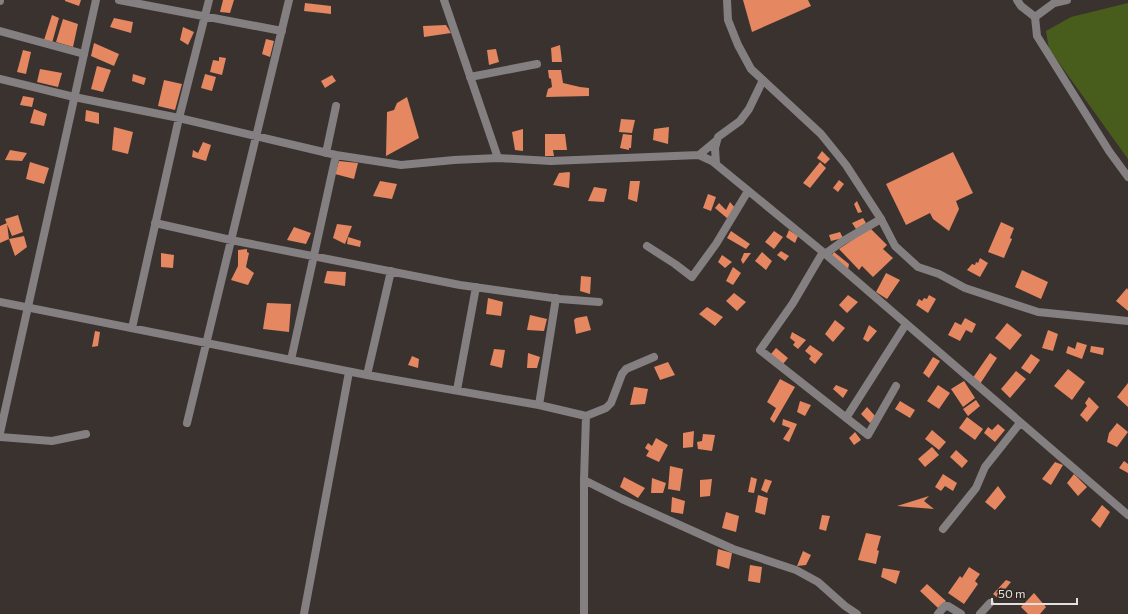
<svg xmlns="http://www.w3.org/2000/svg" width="1128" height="614" font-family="Commissioner,sans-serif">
	<rect width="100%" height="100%" fill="#3a322f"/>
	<path fill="#485d1c" d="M1128 3V159L1049 49 1046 31 1071 17Z"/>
	<path fill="#e58761" d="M65 0H81L79 6 65 1Z
		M223 0H234L230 13 220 12Z
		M743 0H808L811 6 752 32Z
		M305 3 331 6V14L304 11Z
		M52 15 59 18 52 43 44 40Z
		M114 18 133 22 131 33 110 27Z
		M63 19 78 24 73 47 56 42Z
		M446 25 451 33 424 37 423 26Z
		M183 27 194 32 188 45 180 40Z
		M266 39 274 41 270 57 262 54Z
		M94 43 119 54 114 66 91 56Z
		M560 45 562 62H552L551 48Z
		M496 49 499 62 489 65 487 50Z
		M23 50 31 52 26 74 17 72Z
		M219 57 226 58 222 75 210 72 213 60 219 61Z
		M97 66 111 70 103 92 91 89Z
		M40 69 62 73 58 87 37 82Z
		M548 70H561L563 83 580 87 589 88V96L546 97 548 89 552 87 551 79 549 78Z
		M133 74 146 78 144 85 132 81Z
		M205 74 216 77 212 91 201 88Z
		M332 75 336 81 325 88 321 81Z
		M164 80 182 84 175 110 158 106Z
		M23 96 34 98 32 107 20 105Z
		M407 97 419 138 386 156 387 112 394 110 397 103Z
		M34 109 47 114 44 126 30 123Z
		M86 110 99 113V124L85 121Z
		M621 119 635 120 632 133 619 132Z
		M114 127 133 132 128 154 112 150Z
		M669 127 668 144 653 140 654 129Z
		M523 129V151L515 150 512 132Z
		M545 134H565L567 150H553L554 156H545Z
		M623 134 632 135 631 148H629V150L620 148Z
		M203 142 211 145 206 161 192 157 193 150 198 153Z
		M10 150 27 153 22 161 5 160Z
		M822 151 830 159 825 164 817 158Z
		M953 152 973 193 956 201 959 209 949 231 933 219 930 213 906 225 886 184Z
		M339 161 358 163 354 179 335 174Z
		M30 162 49 168 44 184 26 179Z
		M820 162 826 168 810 188 803 183Z
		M569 172 570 173 569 188 553 185 559 173Z
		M839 180 844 184 838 192 833 188Z
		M380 181 397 184 392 199 373 196Z
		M630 181H640L637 202 628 199Z
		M594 187 607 189 604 202 588 201Z
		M708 194 716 197 711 211 703 208Z
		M857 201 862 212 858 213 854 204Z
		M730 202 736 209 728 219 715 208 719 203 726 210Z
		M18 215 23 232 12 236 5 219Z
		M863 218 866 223 856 229 852 223Z
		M1001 222 1014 228 1010 238 1012 239 1004 258 988 252Z
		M7 223 9 239 0 243V226Z
		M337 224 352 226 345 244 333 238Z
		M294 227 311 233 306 244 287 240Z
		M870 228 887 245 883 249 893 258 873 277 862 266 859 270 839 249Z
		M789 230 798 236 795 243 786 237Z
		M731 231 750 244 746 249 727 238Z
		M774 231 783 237 774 249 765 242Z
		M840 232 843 238 831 241 829 235Z
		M24 236 27 247 15 256 9 239Z
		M348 237 361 241 360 247 347 244Z
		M247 249V252L249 253 246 267 254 273 248 285 231 280 238 266V250Z
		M781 251 789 256 785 261 777 255Z
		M762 252 772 261 766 270 755 261Z
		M834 252 849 264 848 270 831 256Z
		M161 253 174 255 173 268 161 267Z
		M744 253H751L743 264 741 260Z
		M722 255 732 262 725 268 718 262Z
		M980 258 988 263 980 277 967 270 972 264 975 265 976 262 978 263Z
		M733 267 741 273 733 285 726 281Z
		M1022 270 1048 282 1041 299 1015 287Z
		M327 271 346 272 345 286 324 283Z
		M886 273 900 280 887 299 876 292Z
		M581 276 591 277 590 294 580 291Z
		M1127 288 1128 290V311L1116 301Z
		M734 293 746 302 737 311 726 301Z
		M848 295 858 302 847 313 839 305Z
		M929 295 936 299 928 313 916 305 919 299 922 301 924 298 927 299Z
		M488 298 503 302 501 316 486 314Z
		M267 303 291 304 289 332 263 329Z
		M707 307 723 317 715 326 699 314Z
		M530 315 547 319 544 331 527 330Z
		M587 316 591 330 576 334 574 320 576 318Z
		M965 318 976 324 972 333 966 330 960 341 948 335 955 322 961 325Z
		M835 320 845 328 833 342 825 334Z
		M1007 323 1022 335 1010 350 995 338Z
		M869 325 877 331 868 342 863 339Z
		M1048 330 1058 334 1053 351 1042 348Z
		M95 331 100 332 98 346 92 347Z
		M792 332 806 340 798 349 793 345 795 342 790 338Z
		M1077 342 1087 345 1082 359 1066 353 1068 346 1075 349Z
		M810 345 823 354 815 364 809 359 811 356 805 351Z
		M1091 346 1104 348 1103 355 1090 352Z
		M776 348 788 358 783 364 771 354Z
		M494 349 505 350 502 368 490 365Z
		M528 353 540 357 537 368H527Z
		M990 353 997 358 980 384 972 379Z
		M1031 354 1040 360 1030 374 1021 368Z
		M412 356 419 359 418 368 408 365Z
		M933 357 940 361 929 378 923 373Z
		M668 362 675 375 660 380 654 367Z
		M1068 369 1085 382 1072 400 1054 386Z
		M1016 371 1026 379 1010 398 1001 389Z
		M780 379 795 387 774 423 770 419 776 408 767 402Z
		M964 381 975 398 963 407 951 389Z
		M1128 383V407L1117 397Z
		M836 385 848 390 843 398 833 389Z
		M938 385 950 393 939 409 927 401Z
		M634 387 648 389 645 404 630 405Z
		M1089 397 1099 407 1087 422 1080 415 1087 406 1085 403Z
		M976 400 980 406 968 416 963 409Z
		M800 401 811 405 805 416 797 412Z
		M900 401 915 410 910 418 895 409Z
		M867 407 876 417 870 423 861 414Z
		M967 417 983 429 975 440 959 428Z
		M783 419 797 424 789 442 783 439 790 428 782 425Z
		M1117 423 1128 432 1117 447 1107 442 1109 433Z
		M998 424 1005 430 995 442 984 433 988 427 992 430Z
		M932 430 946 442 939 450 925 439Z
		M694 431 693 447 683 448V433Z
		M855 432 861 440 854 445 849 438Z
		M703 434 715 435 712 451 698 449 697 442 702 441Z
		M656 438 668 445 659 462 646 456 649 451 645 448 648 443 652 446Z
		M932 447 939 455 925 467 918 459Z
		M956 450 968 461 962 468 950 457Z
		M1124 461 1128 464V473L1119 468Z
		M1055 462 1063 465 1051 485 1042 479Z
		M670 466 683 469 680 491 668 489Z
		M943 474 957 483 953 491 945 486 941 491 935 487Z
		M1074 474 1087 487 1078 496 1067 483Z
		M624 477 645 488 638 498 620 487Z
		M751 477 757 479 754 493 748 492Z
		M652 478 666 483 663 493H651Z
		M712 479 710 496 700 497V480Z
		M765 479 772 481 767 493 761 490Z
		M998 486 1006 497 995 510 985 502Z
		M758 495 768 498 765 515 755 512Z
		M929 496 924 501 934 509 897 506Z
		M672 497 685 501 683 514 671 512Z
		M1102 505 1110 512 1100 528 1091 520Z
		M726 512 739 516 736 532 722 528Z
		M822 515 830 516 826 531 819 529Z
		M866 533 881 536 877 550 879 551 876 564 858 560Z
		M718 549 732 553 729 569 716 565Z
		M803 551 811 555 806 565 797 566Z
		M750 565 762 567 760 583 748 581Z
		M969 567 980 574 975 581 978 584 964 604 948 593 960 576 962 578Z
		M883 568 900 571 896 584 881 577Z
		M1006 580 1011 582 998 598 993 594Z
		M927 584 946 601 938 608 920 591Z
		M1034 593 1046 607 1040 614H1028L1021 607Z"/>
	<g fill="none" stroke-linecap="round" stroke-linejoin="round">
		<path stroke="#847f80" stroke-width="8" d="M119 0 282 31
			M444 0 498 158
			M1017 0 1021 6 1035 17 1037 36 1109 151 1128 177
			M0 1V0
			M1035 17 1054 3 1067 0
			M0 31 84 54
			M470 77 537 64
			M0 79 74 97 179 118 336 155 401 165 454 160 498 158 551 161 699 155 712 161 823 252 1128 515
			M326 153 336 106
			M699 155 717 140
			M716 164 715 148 718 137 740 121 749 109 763 80
			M155 223 231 240 460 285 560 299 599 302
			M647 246 675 264 692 277 716 244 748 191
			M823 252 793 303 760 350 868 435 896 386
			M825 254 843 241 881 219
			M0 302 367 375 539 405 586 416 606 408 611 403 622 374 626 369 654 357
			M132 328 179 118 209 0
			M291 360 336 155
			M367 375 391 271
			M457 390 476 287
			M539 405 556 298
			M846 418 906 324
			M187 423 289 0
			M0 437 52 441 86 434
			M584 480 622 499 733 549 796 570 818 582 845 606 857 614
			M943 529 976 488 985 467 1020 423
			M304 614 349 372
			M584 614V480L586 416
			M938 614 945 606H948L961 614
			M980 614 990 603"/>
		<path stroke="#847f80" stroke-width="8" d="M727 0 728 20 738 45 751 69 821 134 846 165 881 219 895 246 918 267 939 274 965 288 1038 312 1128 321
			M0 433 96 0"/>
	</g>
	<path d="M992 598v6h85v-6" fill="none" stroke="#e5e0de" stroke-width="2"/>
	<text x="998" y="598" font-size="12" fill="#e5e0de" stroke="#302825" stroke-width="3" paint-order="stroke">50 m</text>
</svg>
